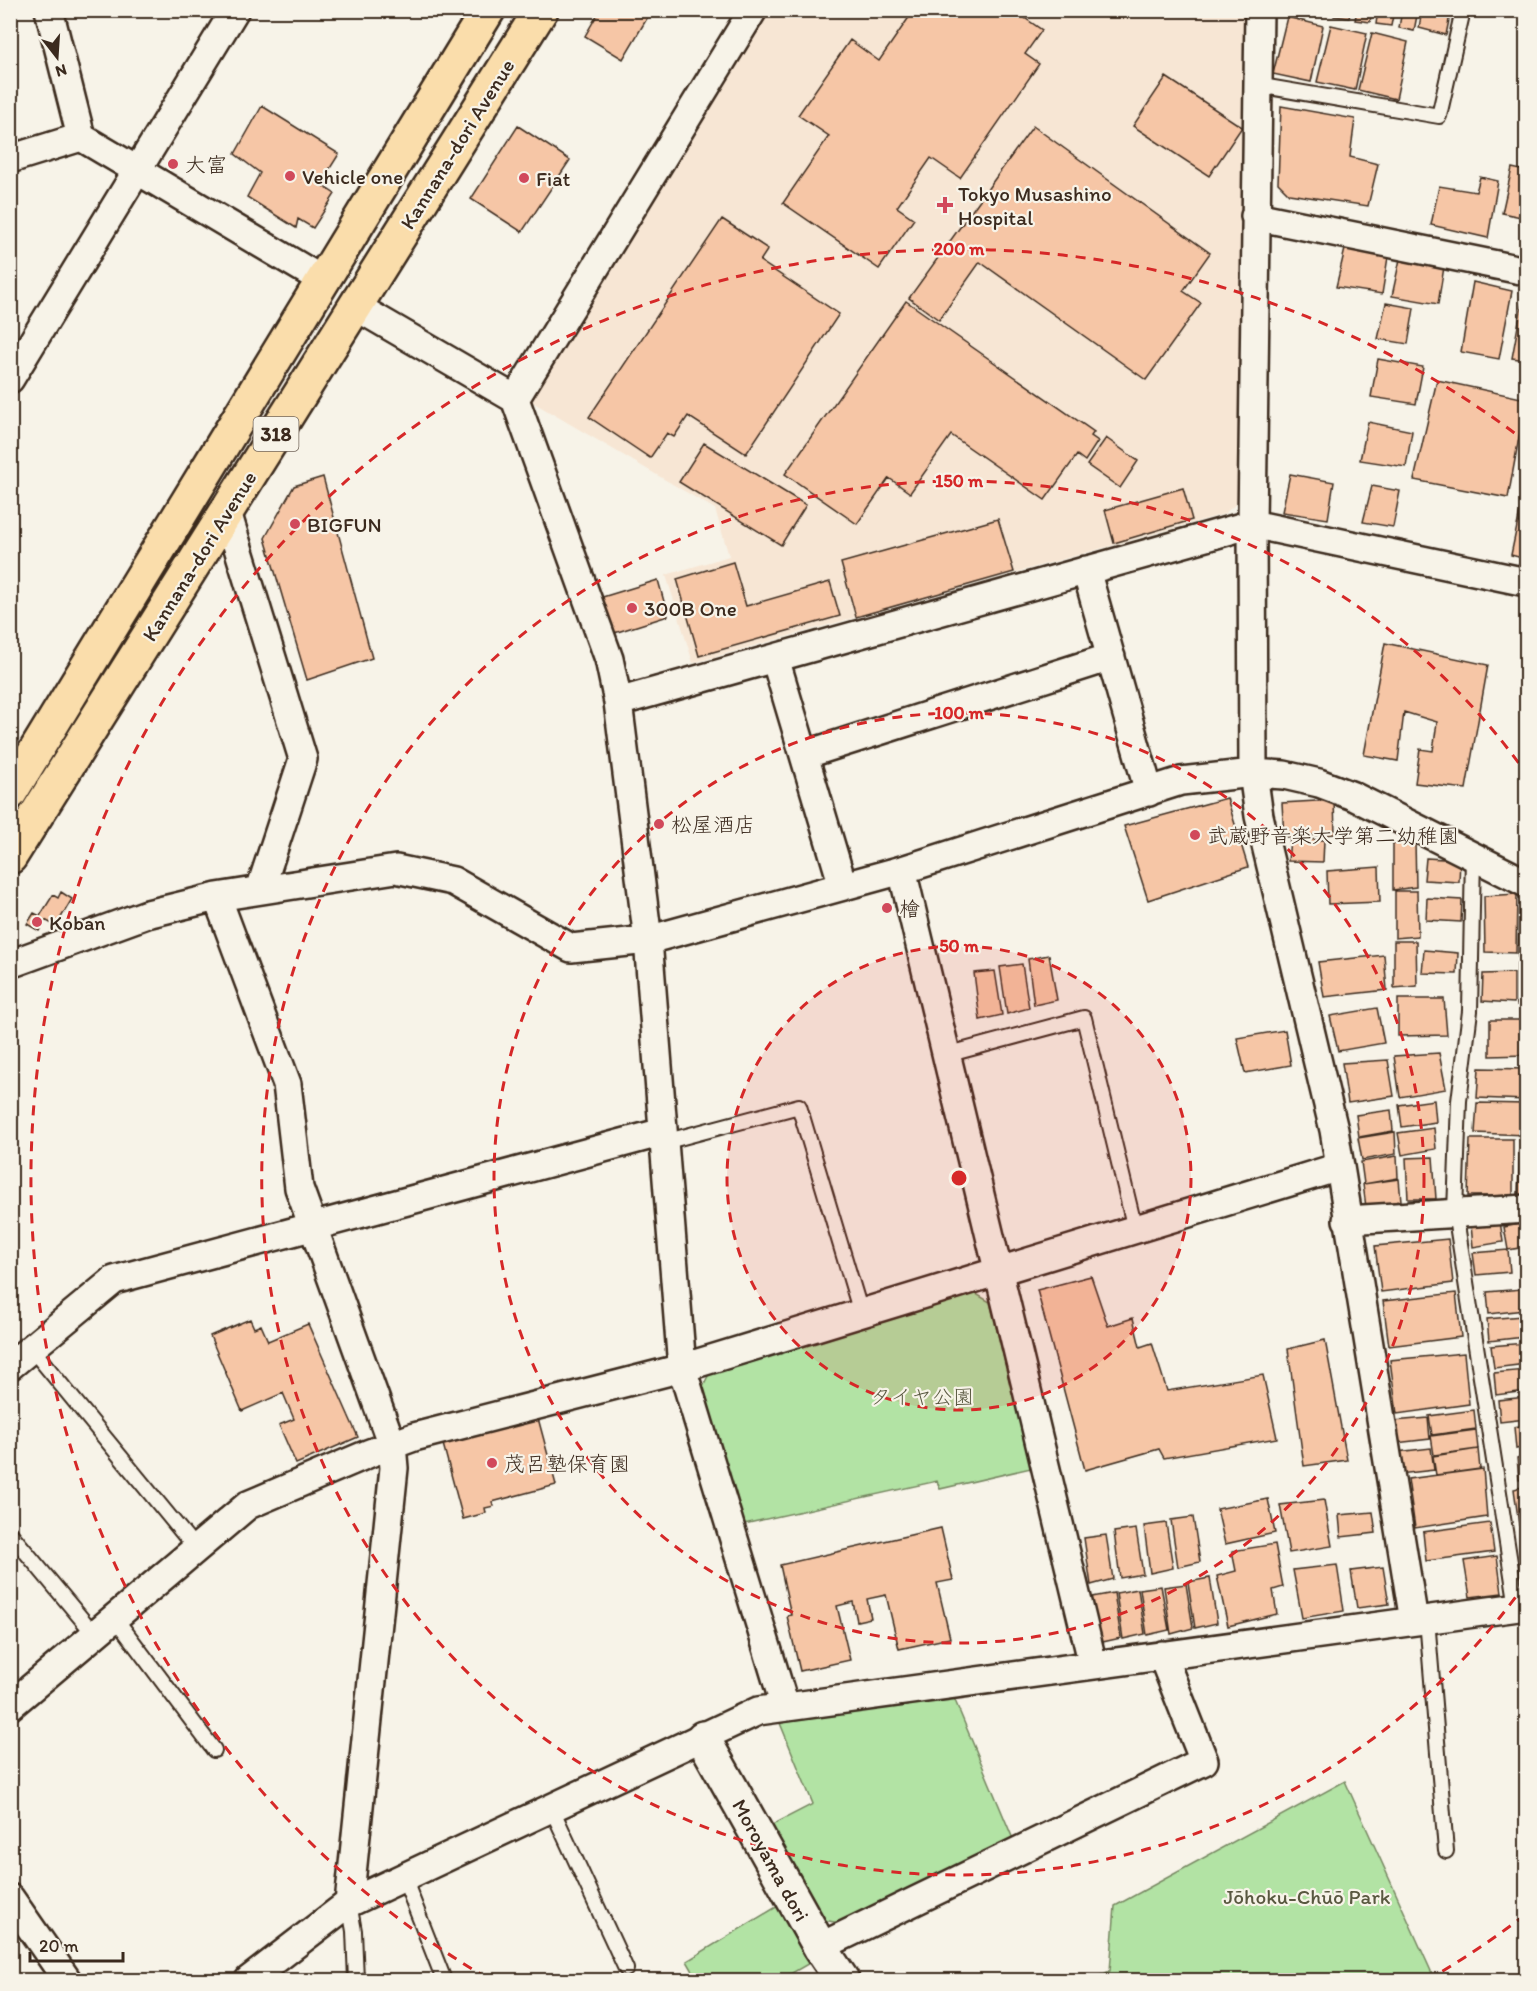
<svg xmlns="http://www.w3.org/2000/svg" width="1537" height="1991" font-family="Itim,'Klee One',sans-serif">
	<rect width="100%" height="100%" fill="#f7f3e8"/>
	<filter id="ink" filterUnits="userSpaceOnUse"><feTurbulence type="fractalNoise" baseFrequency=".0167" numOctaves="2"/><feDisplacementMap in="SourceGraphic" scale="12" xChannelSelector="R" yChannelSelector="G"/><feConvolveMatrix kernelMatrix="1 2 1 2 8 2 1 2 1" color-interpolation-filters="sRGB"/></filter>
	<g filter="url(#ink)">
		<path fill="#f7e6d4" d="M765 11H1246L1238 502 1224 514 693 663 666 575 729 556 715 509 529 400Z"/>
		<path fill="#b2e3a4" stroke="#768661" stroke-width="1.5" d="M971 1291 990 1302 1031 1468 940 1489 937 1481 744 1524 703 1386 710 1372Z
			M954 1698 1013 1839 844 1924 824 1920 772 1825 813 1804 780 1723Z
			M1345 1781 1435 1980H1090L1110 1971 1115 1906Z
			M778 1906 813 1961 780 1980H698L687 1961Z"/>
		<path fill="#f6c6a6" stroke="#3b2a1e" stroke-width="1.5" d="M600 10H652L623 59 585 36Z
			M914 10H1013L1042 30 1025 54 1039 64 960 178 931 158 897 207 914 219 879 269 783 203 829 136 798 115 850 40 879 61Z
			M1278 10H1301L1300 14Z
			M1308 10H1330L1329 15Z
			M1335 10H1351L1349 18 1334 16Z
			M1357 10H1372L1370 22 1355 20Z
			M1378 10H1394L1391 26 1376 24Z
			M1402 10H1418L1414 31 1399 28Z
			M1422 10H1451L1446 35 1419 28Z
			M1287 17 1323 26 1311 82 1273 74Z
			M1331 25 1367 33 1355 90 1317 82Z
			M1372 33 1408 42 1396 99 1358 90Z
			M1166 77 1242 127 1209 176 1133 126Z
			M262 106 339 154 320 184 335 194 313 228 298 219 296 228 247 197 260 173 235 154Z
			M1281 106 1355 119 1350 157 1378 164 1368 206 1289 194 1278 183Z
			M518 126 570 160 522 232 471 199Z
			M1033 126 1210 253 1183 291 1201 303 1146 380 980 262 939 320 909 298Z
			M1512 168 1526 171V218L1502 213Z
			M1480 177 1498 181 1488 238 1431 225 1439 186 1476 192Z
			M722 219 768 249 760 261 839 314 746 454 688 416 674 437 667 433 650 458 589 417Z
			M1345 249 1388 257 1382 294 1336 287Z
			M1400 259 1444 267 1438 304 1392 296Z
			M1473 282 1512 291 1499 359 1461 352Z
			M1525 288H1526V360L1512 358Z
			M906 301 1094 432 1091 436 1098 441 1085 461 1077 455 1045 500 951 435 910 493 889 478 857 524 785 474Z
			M1386 303 1414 308 1408 344 1378 339Z
			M1378 359 1423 367 1416 404 1371 397Z
			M1437 380 1526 399 1508 498 1414 480Z
			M1368 422 1412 431 1406 467 1360 460Z
			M1106 438 1138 461 1120 488 1087 465Z
			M704 443 806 505 781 545 679 482Z
			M1290 474 1334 482 1328 519 1282 512Z
			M323 477 372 658 307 680 265 538 294 486Z
			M1526 483V559L1511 555Z
			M1372 486 1400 491 1393 527 1363 522Z
			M1183 488 1192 520 1114 543 1105 510Z
			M998 519 1014 572 856 617 841 563Z
			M733 562 746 606 830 582 840 616 699 656 677 579Z
			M658 580 668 616 608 635 596 599Z
			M1385 643 1488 665 1466 789 1415 783 1420 749 1433 751 1437 722 1404 712 1398 761 1364 755Z
			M1227 798 1248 867 1148 900 1124 826Z
			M1334 800 1335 834 1284 837 1282 803Z
			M1290 839 1324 840 1323 862 1288 861Z
			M1415 842 1416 887 1393 890V843Z
			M1426 858 1460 860 1459 882 1424 880Z
			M1379 867 1380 902 1328 904 1327 871Z
			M1395 891H1417L1418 936 1395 938Z
			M61 892 72 899 56 926 45 920 39 931 27 924 34 913 40 916 53 895 58 898Z
			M1517 894 1516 953 1485 952 1484 896Z
			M1427 898 1462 900 1461 922 1426 920Z
			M1519 910H1526V956L1518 957Z
			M1394 941H1416L1417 986 1394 988Z
			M1424 950 1458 953 1457 974 1422 973Z
			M1049 955 1057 1000 1034 1005 1028 959Z
			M1384 955 1387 990 1324 997 1318 962Z
			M1517 963H1526V1004L1517 1005Z
			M1022 964 1029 1008 1007 1014 1000 967Z
			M995 971 1002 1015 980 1020 974 973Z
			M1514 973V1003L1482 1001 1483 974Z
			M1398 999H1444L1447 1035 1398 1036Z
			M1377 1008 1384 1043 1338 1051 1330 1016Z
			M1490 1020H1526V1055L1490 1056Z
			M1285 1030 1291 1065 1245 1073 1237 1038Z
			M1439 1053 1446 1089 1400 1097 1394 1056Z
			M1388 1060 1394 1096 1348 1103 1342 1063Z
			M1479 1068 1526 1069V1100L1477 1098Z
			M1434 1100 1436 1122 1402 1127 1399 1105Z
			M1477 1103 1526 1104V1135L1475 1133Z
			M1391 1110 1393 1131 1359 1137 1356 1115Z
			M1434 1128 1436 1149 1402 1155 1398 1133Z
			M1395 1132 1396 1154 1362 1160 1358 1138Z
			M1470 1139H1513V1196H1468Z
			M1520 1142H1526V1195H1518Z
			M1397 1156 1398 1178 1364 1184 1361 1162Z
			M1433 1157 1436 1199H1408L1406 1158Z
			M1399 1179 1401 1201 1366 1207 1363 1184Z
			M1500 1221 1503 1242 1473 1247 1471 1225Z
			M1526 1223V1247L1508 1250 1504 1227Z
			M1448 1239 1453 1283 1381 1292 1375 1246Z
			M1508 1250 1510 1272 1476 1275 1473 1253Z
			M1522 1257H1526V1279H1524Z
			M1091 1276 1108 1326 1133 1318 1140 1347 1152 1343 1167 1391 1263 1375 1277 1438 1164 1458 1159 1449 1085 1470 1037 1290Z
			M1522 1289 1524 1310 1489 1314 1487 1292Z
			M1456 1293 1461 1337 1389 1346 1383 1301Z
			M1522 1316 1524 1337 1489 1341 1487 1319Z
			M250 1319 254 1328 261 1325 268 1341 308 1324 358 1437 296 1464 279 1425 294 1419 283 1393 242 1411 210 1336Z
			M1325 1340 1347 1460 1304 1466 1288 1349Z
			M1525 1343 1526 1364 1494 1368 1491 1346Z
			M1464 1353 1469 1404 1397 1414 1390 1360Z
			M1526 1370V1391L1496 1395 1494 1373Z
			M1526 1397V1419L1500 1422 1498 1400Z
			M1474 1410 1476 1429 1432 1435 1429 1416Z
			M538 1418 556 1485 492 1502 494 1506 485 1508 486 1513 463 1519 443 1444Z
			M1428 1418 1430 1439 1396 1443 1394 1421Z
			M1526 1425V1447L1516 1449 1514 1427Z
			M1476 1430 1478 1449 1434 1455 1431 1436Z
			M1431 1448 1434 1470 1399 1474 1397 1452Z
			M1478 1449 1480 1469 1436 1475 1433 1456Z
			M1526 1457V1479L1519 1480 1517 1458Z
			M1483 1469 1487 1517 1415 1528 1408 1479Z
			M1526 1486V1523L1519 1525 1514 1489Z
			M1268 1499 1275 1533 1225 1544 1217 1509Z
			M1324 1500 1332 1546 1289 1553 1280 1505Z
			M1373 1512 1376 1533 1341 1537 1339 1515Z
			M1193 1517 1200 1562 1178 1567 1171 1520Z
			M1166 1523 1173 1568 1150 1573 1144 1526Z
			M1490 1523 1494 1552 1426 1561 1423 1532Z
			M941 1528 953 1580 937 1583 950 1638 899 1649 886 1595 867 1599 871 1618 857 1621 853 1602 837 1606 850 1660 800 1671 787 1616 791 1615 780 1565Z
			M1136 1529 1143 1574 1120 1578 1114 1532Z
			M1521 1532H1526V1579Z
			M1106 1535 1113 1579 1091 1585 1084 1538Z
			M1275 1544 1283 1587 1273 1590 1277 1614 1228 1626 1217 1576 1236 1571 1232 1551Z
			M1497 1556 1502 1593 1470 1597 1464 1561Z
			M1337 1565 1344 1611 1302 1618 1293 1570Z
			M1383 1567 1389 1604 1357 1608 1351 1571Z
			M1210 1578 1217 1623 1195 1628 1188 1582Z
			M1186 1584 1193 1628 1171 1634 1164 1587Z
			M1161 1586 1169 1630 1147 1635 1140 1589Z
			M1138 1589 1145 1634 1123 1639 1116 1593Z
			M1114 1593 1121 1638 1098 1643 1092 1597Z
			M1526 1925V1958L1521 1926Z"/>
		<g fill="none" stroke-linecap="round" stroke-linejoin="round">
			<g stroke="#3b2a1e" stroke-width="18">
				<path id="lane" d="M1257 85 1439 116 1463 10
					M1473 855 1470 1011 1459 1101 1455 1212 1517 1607
					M946 1055 1084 1018 1135 1229
					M664 1142 799 1106 861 1313
					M32 1349 196 1549
					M10 1533 95 1635
					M115 1618 214 1750
					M1427 1619 1446 1851
					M551 1807 626 1969
					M404 1878 444 1980
					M349 1903 354 1931 356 1980"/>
			</g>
			<g stroke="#3b2a1e" stroke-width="32">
				<path id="street" d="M49 10 81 137 324 281
					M1259 10 1252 524 1253 773 1259 816 1334 1130 1414 1621
					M10 159 81 137
					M1255 216 1526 271
					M355 306 515 399 609 659 618 702 648 940 682 1368 785 1707
					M10 379 235 10
					M515 399 753 10
					M227 512 303 759 260 890
					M1086 570 1149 792
					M775 658 843 886
					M618 702 1252 524 1526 582
					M804 755 1111 657
					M902 870 1093 1665
					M217 897 287 1084 299 1188 392 1445 394 1468 349 1903
					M10 964 147 914 217 897 396 869 453 881 571 948 648 940 902 870 1181 781 1253 773 1284 775 1319 783 1353 796 1526 883
					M1347 1220 1526 1209
					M10 1366 114 1280 663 1132
					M10 1706 248 1505 370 1453 414 1437 682 1368 1339 1167
					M10 1898 67 1980
					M820 1947 1204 1761 1162 1655
					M249 1980 349 1903 758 1711 1526 1606"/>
			</g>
			<g stroke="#3b2a1e" stroke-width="38">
				<path id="secondary" d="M703 1738 820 1947 842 1980"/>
			</g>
			<g stroke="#3b2a1e" stroke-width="38">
				<path id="primary" d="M10 793 488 10
					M10 857 541 10"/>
			</g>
			<use href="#lane" stroke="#f7f3e8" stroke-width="14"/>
			<use href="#street" stroke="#f7f3e8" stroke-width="27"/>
			<use href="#secondary" stroke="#f7f3e8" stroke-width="33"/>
			<use href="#primary" stroke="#faddab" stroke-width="33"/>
		</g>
	</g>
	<circle cx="959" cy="1178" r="232" fill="#d62828" fill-opacity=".12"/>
	<g fill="none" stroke="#d62828" stroke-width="3" stroke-dasharray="10 8">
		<circle cx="959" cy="1178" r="232"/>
		<circle cx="959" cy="1178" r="465"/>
		<path d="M1526 1583A697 697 0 1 1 1526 773"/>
		<path d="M1525 1915A929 929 0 0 1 1431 1978M487 1978A929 929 0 1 1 1525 441"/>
	</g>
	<g fill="#d1495b" stroke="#f7f3e8" stroke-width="2">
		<circle cx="173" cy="164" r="6"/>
		<circle cx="290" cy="176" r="6"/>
		<circle cx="524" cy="178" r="6"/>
		<path d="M942 196h6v6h6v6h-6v6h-6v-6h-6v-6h6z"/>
		<circle cx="295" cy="524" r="6"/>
		<circle cx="632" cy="608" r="6"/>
		<circle cx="659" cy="824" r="6"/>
		<circle cx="1195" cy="835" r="6"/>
		<circle cx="887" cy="908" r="6"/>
		<circle cx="37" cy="922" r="6"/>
		<circle cx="492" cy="1463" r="6"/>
	</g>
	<g text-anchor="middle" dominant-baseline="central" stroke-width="4.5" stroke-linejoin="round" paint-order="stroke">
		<rect fill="#f7f3e8" stroke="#73665b" stroke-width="1.5" x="253.5" y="417" width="45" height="34" rx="4.5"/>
		<g font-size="20" font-weight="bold" fill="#3b2a1e">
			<text x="276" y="434">318</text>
		</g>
		<g font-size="21" fill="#3b2a1e" stroke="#f7f3e8">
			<text transform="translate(457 144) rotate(-58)">Kannana-dori Avenue</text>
			<text transform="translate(199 556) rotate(-58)">Kannana-dori Avenue</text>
			<text transform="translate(771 1860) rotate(61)">Moroyama dori</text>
		</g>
		<g font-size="21" fill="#3b2a1e" stroke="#f7f3e8" text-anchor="start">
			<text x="185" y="164">大富</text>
			<text x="302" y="176">Vehicle one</text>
			<text x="536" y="178">Fiat</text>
			<text x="958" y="193">Tokyo Musashino<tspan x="958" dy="24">Hospital</tspan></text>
			<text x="307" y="524">BIGFUN</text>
			<text x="644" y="608">300B One</text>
			<text x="671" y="824">松屋酒店</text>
			<text x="1207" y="835">武蔵野音楽大学第二幼稚園</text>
			<text x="899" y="908">檜</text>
			<text x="49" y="922">Koban</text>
			<text x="504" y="1463">茂呂塾保育園</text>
		</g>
		<g font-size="21" fill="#595840" stroke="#f7f3e8">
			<text x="922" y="1396">タイヤ公園</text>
			<text x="1307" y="1896">Jōhoku-Chūō Park</text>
		</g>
	</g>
	<circle cx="959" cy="1178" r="9" fill="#d62828" stroke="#f7f3e8" stroke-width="3"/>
	<g font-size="18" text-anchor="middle" font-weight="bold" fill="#d62828" stroke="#f7f3e8" stroke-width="4.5" stroke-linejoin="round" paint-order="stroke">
		<text x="959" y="255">200 m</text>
		<text x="959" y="487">150 m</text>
		<text x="959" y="719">100 m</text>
		<text x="959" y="952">50 m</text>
	</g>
	<rect width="1537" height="1991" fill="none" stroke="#f7f3e8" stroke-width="36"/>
	<rect x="18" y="18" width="1501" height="1955" fill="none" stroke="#3b2a1e" stroke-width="2" filter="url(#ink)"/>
	<g transform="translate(57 57) rotate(163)" stroke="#f7f3e8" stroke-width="4.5" paint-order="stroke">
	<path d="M0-4.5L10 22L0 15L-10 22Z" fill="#3b2a1e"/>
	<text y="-9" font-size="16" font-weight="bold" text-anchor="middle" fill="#3b2a1e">N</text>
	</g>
	<path d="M30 1952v9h93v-9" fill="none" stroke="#3b2a1e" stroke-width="3"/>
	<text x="39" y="1952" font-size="18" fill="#3b2a1e" stroke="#f7f3e8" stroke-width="4.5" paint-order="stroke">20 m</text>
</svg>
